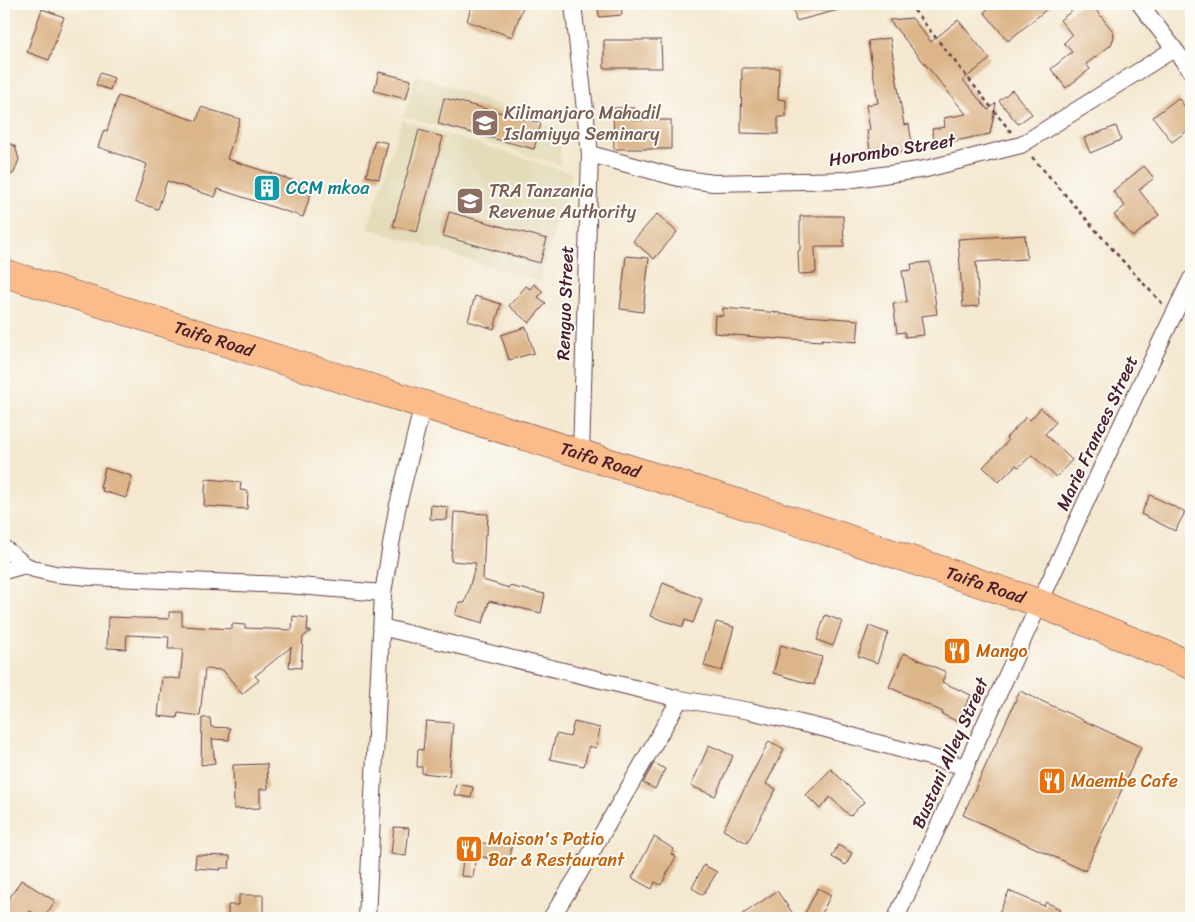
<svg xmlns="http://www.w3.org/2000/svg" width="1195" height="922" font-family="Sriracha,sans-serif">
	<rect width="100%" height="100%" fill="#fdfcf7"/>
	<filter id="ink" filterUnits="userSpaceOnUse"><feTurbulence type="fractalNoise" baseFrequency=".02" numOctaves="2"/><feDisplacementMap in="SourceGraphic" scale="10" xChannelSelector="R" yChannelSelector="G"/><feConvolveMatrix kernelMatrix="1 2 1 2 8 2 1 2 1" color-interpolation-filters="sRGB"/></filter>
	<filter id="wash" filterUnits="userSpaceOnUse"><feTurbulence type="fractalNoise" baseFrequency=".0096" numOctaves="4" result="noise"/><feDisplacementMap in="SourceGraphic" scale="20" xChannelSelector="R" yChannelSelector="G"/><feGaussianBlur stdDeviation="1.12" result="paint"/><feColorMatrix in="noise" values="0 0 0 0 0 0 0 0 0 0 0 0 0 0 0 0 0 1.4 0 .05"/><feComposite in="paint" operator="in"/></filter>
	<g filter="url(#wash)">
		<rect width="100%" height="100%" fill="#f4e8d0"/>
		<path fill="#e3dbba" d="M416 74 561 130 560 165 404 116Z
			M402 120 572 173 539 282 368 228Z"/>
		<g id="blocks">
			<path fill="#dcb589" d="M472 4H524L512 37 467 21Z
				M598 4H621L622 15 599 17Z
				M792 4H845L846 8 796 21Z
				M994 4H1053L1008 41 984 12Z
				M1081 4H1091L1113 31 1114 37 1111 45 1086 64 1090 69 1066 88 1051 69 1072 52 1064 43 1072 35 1060 20Z
				M42 9 64 17 49 60 27 52Z
				M912 18 931 42 958 20 990 59 963 80 988 110 996 103 990 134 935 145 932 129 945 127 944 118 966 114 889 20Z
				M890 38 904 125 909 124 913 150 871 157 867 130H870L866 105 878 103 868 41Z
				M604 40H661L662 68H604Z
				M742 68H779L778 99 786 100V117H778V134L741 133Z
				M379 72 411 80 406 99 374 91Z
				M100 73 114 78 110 90 96 85Z
				M1012 90 1032 114 1018 124 999 101Z
				M118 96 197 121 201 107 240 119 227 159 313 187 303 217 218 189 215 197 167 181 158 209 135 202 147 164 98 147 104 130 107 131Z
				M444 98 541 123 534 149 438 124Z
				M1178 98 1191 114V128L1172 142 1153 117Z
				M613 108H635V120H671V149H614Z
				M1116 126 1121 140 1090 153 1084 138Z
				M419 130 443 137 417 232 393 226Z
				M375 140 388 143 379 179 366 176Z
				M4 141 15 146 19 159 14 173 4 177Z
				M1144 166 1154 178 1139 190 1159 215 1133 237 1114 215 1125 206 1113 191Z
				M449 212 547 239 540 263 443 236Z
				M657 214 677 232 654 259 633 241Z
				M800 216H843L844 247H815L816 273 799 274 798 251 800 250Z
				M1025 235 1027 259 976 262 979 306 963 307 958 239Z
				M626 256 649 258 643 312 620 309Z
				M930 262 937 314 921 316 924 335 905 337V332L897 333 893 303 907 302 902 271 912 270 911 264Z
				M534 284 543 292 538 297 546 303 529 323 509 306 526 286 530 289Z
				M475 296 501 304 494 329 468 321Z
				M723 308 780 313V314L859 320 857 342 822 339V341L778 338V339L714 333 715 315 723 316Z
				M526 327 534 353 509 360 501 335Z
				M1041 408 1056 422 1045 434 1072 460 1056 477 1032 455 1019 467 1016 465 999 482 983 467 1008 441 1006 438 1026 417 1030 420Z
				M105 468 132 476 126 498 102 491 103 488H100Z
				M206 479 241 482 240 490 248 491 247 509 204 506Z
				M1150 495 1185 512 1175 531 1141 514Z
				M431 505 448 507 447 520 430 519Z
				M454 512 488 514 487 534H485L483 580 509 588V586L545 594 541 613 489 601 483 623 455 615 459 602 465 603 476 563 451 561Z
				M663 583 702 599 693 623 685 620 683 627 650 616Z
				M169 612H182V626L232 629V624L245 625V628L292 630 293 616 308 618 307 631H311L303 637 301 668 289 667 291 647 255 676 259 680 242 694 223 670 205 669 200 716 178 713 177 718 158 716 162 677 180 679 183 649H168L169 637 127 635 126 649 107 648 108 617 169 619Z
				M825 615 842 621 833 646 817 640Z
				M716 622 734 627 722 671 704 666Z
				M869 626 888 633 877 663 858 656Z
				M781 645 822 657 814 685 773 673Z
				M904 653 946 672 942 682 971 695 958 722 942 714 943 712 889 687Z
				M1020 691 1141 747 1085 871 963 815Z
				M202 718H210L211 727 230 728 229 740 212 739 215 763 201 765Z
				M426 721 453 723 449 776 422 773V767H417L418 749 423 750Z
				M574 722 600 728 596 748 589 746 584 766 550 759 556 734 570 737Z
				M769 741 784 749 766 784 776 789 747 843 723 830Z
				M709 745 733 756 715 796 691 786Z
				M654 763 665 769 655 789 643 783Z
				M267 764 268 789H260V808L234 809 233 765Z
				M831 769 864 802 850 816 830 797 820 809 806 795Z
				M456 784 473 787 471 798 454 795Z
				M394 827 409 828 406 856 391 854Z
				M654 837 674 849 671 854 676 857 661 885 655 882 652 889 632 878Z
				M492 839 512 842 510 861 476 856 473 877 461 876 464 852 457 851 459 840 491 844Z
				M838 845 852 853 846 865 832 857Z
				M196 855 230 856 229 868H220L221 870 195 868Z
				M704 865 717 872 703 895 692 888Z
				M21 880 55 901 44 918H41L30 911 26 918H12L4 913V907Z
				M818 888 831 895 819 918H811L804 915Z
				M777 891 796 918H737Z
				M1009 891 1044 906 1046 902 1060 909 1058 913 1070 918H1011L999 913Z
				M239 895H263V917L228 918V905H239Z"/>
		</g>
	</g>
	<g filter="url(#ink)">
		<use href="#blocks" fill-opacity="0" stroke="#643d44" stroke-width="1"/>
		<g fill="none" stroke-linecap="round" stroke-linejoin="round">
			<g stroke="#643d44" stroke-width="18">
				<path id="minor" d="M573 4 590 154 581 454
					M1140 4 1191 71
					M590 154 679 178 713 183 846 180 926 169 1021 145 1174 49
					M4 548 25 565 34 569 55 574 89 577 287 585 383 593
					M4 571 25 565
					M381 627 680 699 750 711 826 729 966 767
					M367 918 383 593 397 509 423 404
					M551 918 577 877 680 699
					M896 918C995 705 1088 490 1191 279"/>
			</g>
			<g stroke="#643d44" stroke-width="29">
				<g id="trunk">
					<path id="s1" d="M4 273 805 524 1039 603 1191 665"/>
				</g>
			</g>
			<path stroke="#643d44" stroke-width="2.5" stroke-dasharray="4 4" stroke-linecap="butt" d="M909 4 1011 132
				M1032 157C1076 206 1117 257 1163 304"/>
			<use href="#minor" stroke="#fff" stroke-width="16"/>
			<use href="#trunk" stroke="#fabc8b" stroke-width="28"/>
		</g>
	</g>
	<defs>
		<g id="school-square" transform="scale(1.4375)"><rect x="-9" y="-9" width="18" height="18" rx="4" fill="#8d6e63" stroke="#fdfcf7"/><path d="M0-5L7-2L0 1L-7-2ZM-4 1L0 2.5L4 1V4Q0 6-4 4Z" fill="#fff"/></g>
		<g id="building-square" transform="scale(1.4375)"><rect x="-9" y="-9" width="18" height="18" rx="4" fill="#0f9aa8" stroke="#fdfcf7"/><path d="M-4-6H4V6H1V3H-1V6H-4ZM-2.5-4.3h1.7v1.8h-1.7ZM.8-4.3h1.7v1.8H.8ZM-2.5-1h1.7V.8h-1.7ZM.8-1h1.7V.8H.8Z" fill="#fff"/></g>
		<g id="restaurant-square" transform="scale(1.4375)"><rect x="-9" y="-9" width="18" height="18" rx="4" fill="#e8710a" stroke="#fdfcf7"/><path d="M-5-6h1v4h1v-4h1v4h1v-4h1v5L-1.5 .5V6h-2V.5L-5-1ZM5-6V6H3V1.5H1.5Q1.5-4 5-6Z" fill="#fff"/></g>
	</defs>
	<g fill-rule="evenodd">
		<use href="#school-square" x="485" y="123"/>
		<use href="#building-square" x="267" y="188"/>
		<use href="#school-square" x="470" y="201"/>
		<use href="#restaurant-square" x="957" y="651"/>
		<use href="#restaurant-square" x="1052" y="781"/>
		<use href="#restaurant-square" x="469" y="849"/>
	</g>
	<g text-anchor="middle" dominant-baseline="central" stroke-width="4" stroke-linejoin="round" paint-order="stroke">
		<g font-size="18" fill="#785e54" stroke="#fdfcf7" text-anchor="start">
			<text x="504" y="113">Kilimanjaro Mahadil<tspan x="504" dy="21">Islamiyya Seminary</tspan></text>
			<text x="489" y="191">TRA Tanzania<tspan x="489" dy="21">Revenue Authority</tspan></text>
		</g>
		<g font-size="18" fill="#4a1f2b" stroke="#fdfcf7">
			<text transform="translate(892 150) rotate(-9)">Horombo Street</text>
			<text transform="translate(565 303) rotate(-88)">Renguo Street</text>
			<text stroke="none"><textPath href="#s1" startOffset="220">Taifa Road</textPath></text>
			<text transform="translate(1097 433) rotate(-65)">Marie Frances Street</text>
			<text stroke="none"><textPath href="#s1" startOffset="625">Taifa Road</textPath></text>
			<text stroke="none"><textPath href="#s1" startOffset="1030">Taifa Road</textPath></text>
			<text transform="translate(950 753) rotate(-66)">Bustani Alley Street</text>
		</g>
		<g font-size="18" fill="#0d838f" stroke="#fdfcf7" text-anchor="start">
			<text x="286" y="188">CCM mkoa</text>
		</g>
		<g font-size="18" fill="#c56008" stroke="#fdfcf7" text-anchor="start">
			<text x="976" y="651">Mango</text>
			<text x="1071" y="781">Maembe Cafe</text>
			<text x="488" y="839">Maison's Patio<tspan x="488" dy="21">Bar &amp; Restaurant</tspan></text>
		</g>
	</g>
	<rect width="1195" height="922" fill="none" stroke="#fdfcf7" stroke-width="20"/>
</svg>
